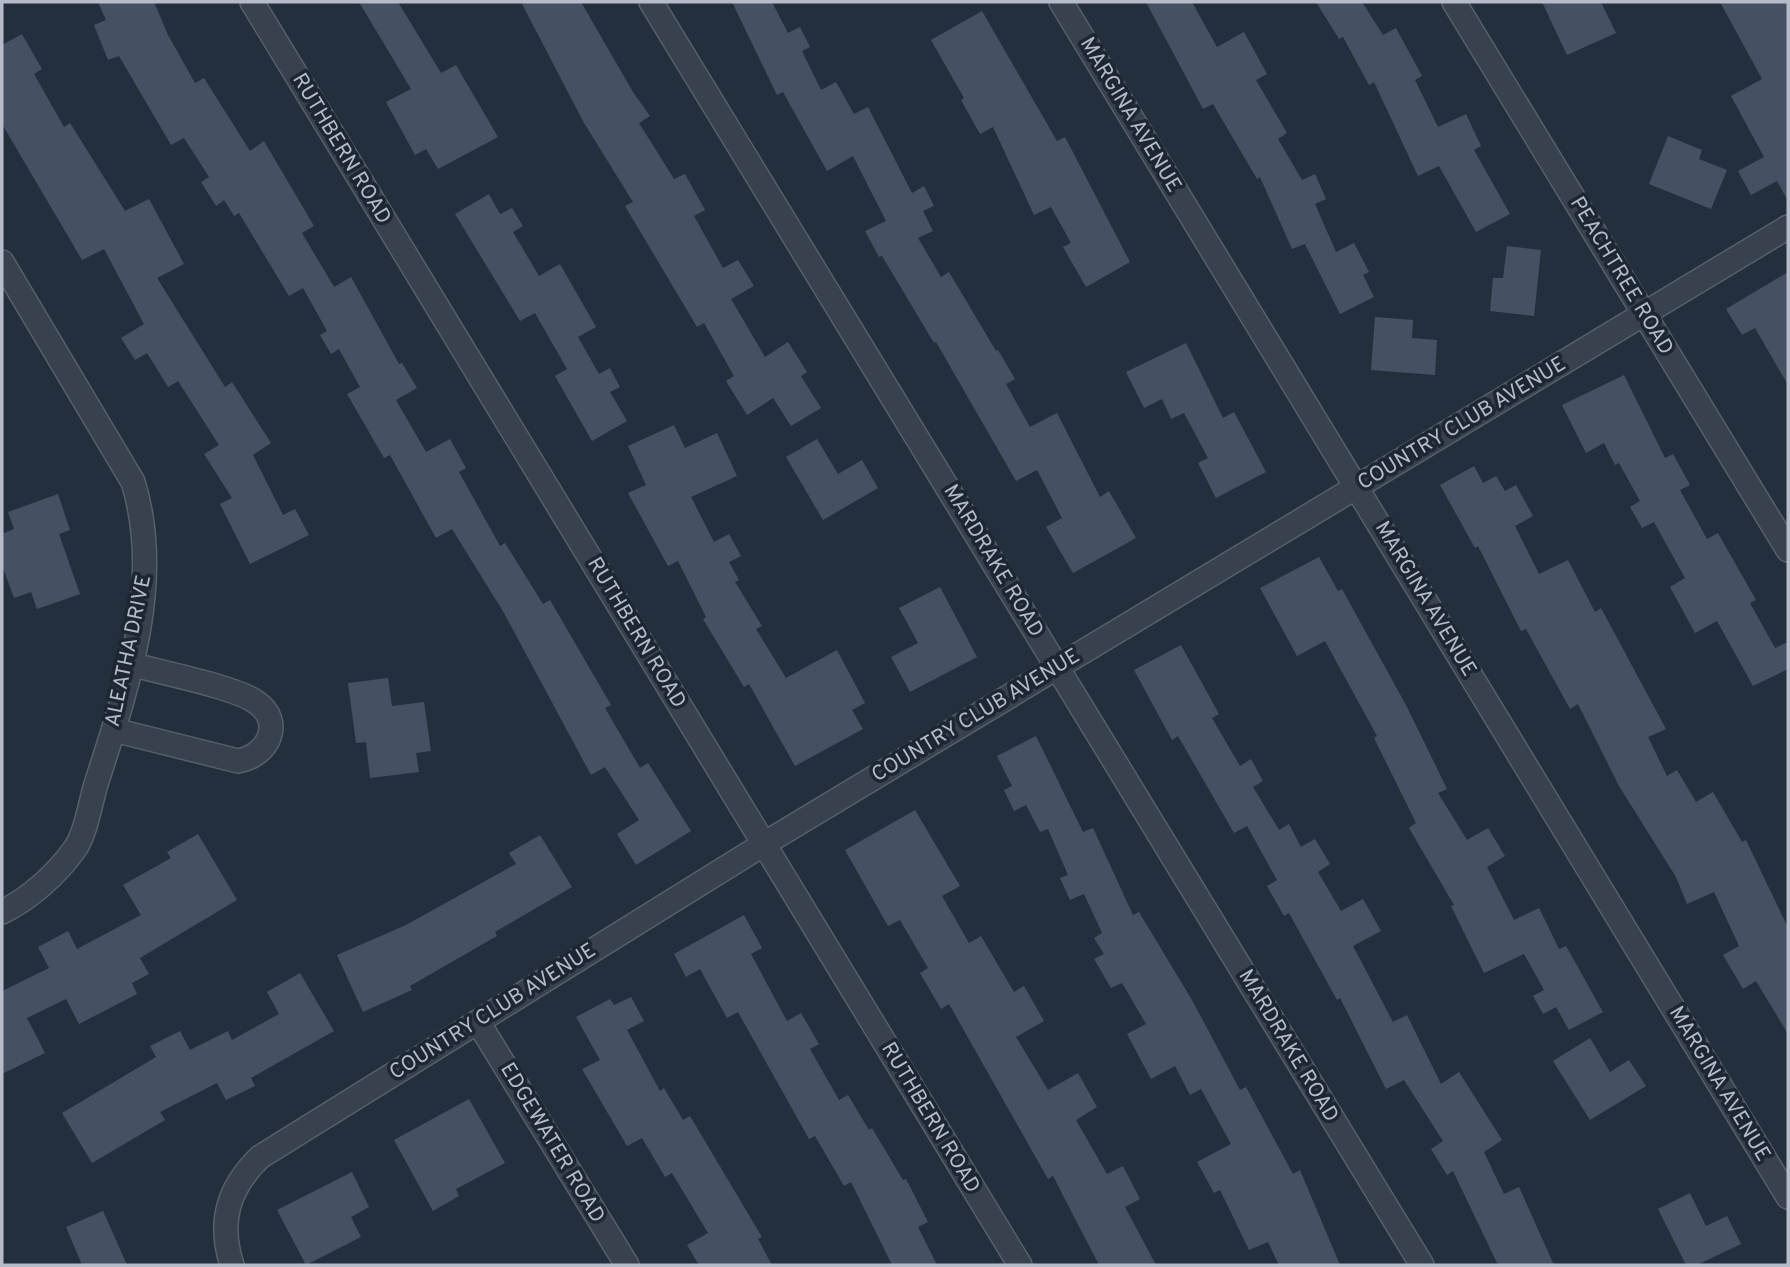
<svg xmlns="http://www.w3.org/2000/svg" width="1790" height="1267" font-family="Overpass,sans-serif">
	<rect width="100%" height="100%" fill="#242f3e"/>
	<path fill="#455162" d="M98 2H154L168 35 195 83 204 78 250 151 264 141 314 226 302 233 334 287 351 277 399 364 402 363 417 388 396 400 426 452 450 439 466 468 459 472 500 546 505 543 543 604 550 600 611 705 605 708 640 768 648 763 691 831 636 865 617 834 639 820 605 767 591 775 504 613 452 529 436 538 390 455 384 458 347 394 360 387 339 349 331 354 320 335 327 331 303 288 289 296 239 213 234 216 224 200 216 206 201 182 209 177 184 138 171 145 119 56 108 60 94 25 106 20Z
		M359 2H398L441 73 456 65 498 137 438 169 426 149 415 155 386 102 411 89Z
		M521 2H581L633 92 650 116 639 123 674 179 685 174 705 210 694 216 723 268 738 260 754 286 731 299 765 357 788 342 807 372 801 376 821 408 791 426 773 398 747 415 726 381 734 376 704 323 697 327 625 206 633 202 584 123Z
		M732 2H772L788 33 800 27 810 47 802 51 821 90 836 82 854 114 868 107 912 193 924 186 934 206 923 211 933 231 918 238 941 277 949 272 996 351 998 350 1015 379 1006 384 1030 427 1057 413 1100 497 1109 491 1136 538 1073 573 1046 527 1062 518 1037 470 1016 481 936 342 934 343 882 256 879 257 865 231 886 221 853 156 827 171 783 92 777 95Z
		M1146 2H1192L1217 47 1244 32 1267 74 1256 80 1287 133 1278 139 1302 180 1315 174 1326 199 1315 204 1336 252 1354 243 1369 272 1363 275 1374 297 1340 314 1305 244 1292 249 1260 177 1257 179 1213 104 1203 109Z
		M1316 2H1362L1383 35 1396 28 1422 76 1415 80 1438 127 1466 114 1481 146 1474 150 1510 214 1476 232 1439 166 1418 176 1374 82 1369 85 1343 37 1339 39Z
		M1542 2H1601L1616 33 1567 55Z
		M1720 2H1788V201L1777 181 1751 195 1738 171 1764 157 1731 96 1762 79Z
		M982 11 1057 141 1065 137 1130 262 1086 287 1063 247 1071 243 1051 207 1034 215 993 127 980 134 961 100 964 98 931 40Z
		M22 34 42 69 34 74 64 127 70 123 125 211 149 199 184 264 157 278 225 387 232 382 271 443 253 455 283 515 295 509 309 535 250 564 220 504 232 498 204 454 219 445 178 381 168 387 147 353 135 360 121 338 144 324 104 249 82 260 2 124V45Z
		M1668 136 1702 150 1699 159 1727 170 1711 209 1649 184Z
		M489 194 500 214 512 208 523 226 513 232 539 276 560 264 596 327 578 337 599 374 610 368 620 387 610 392 627 421 592 441 555 376 567 369 535 313 520 321 455 214Z
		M1507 246 1541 250 1534 316 1490 311 1493 278H1503Z
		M1788 272V385L1755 328 1742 335 1726 309Z
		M1375 317 1413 320 1412 338 1437 340 1435 375 1371 370Z
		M1186 343 1223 418 1234 412 1266 472 1216 498 1198 463 1208 458 1184 413 1171 419 1162 399 1144 408 1126 372Z
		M1624 375 1665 458 1673 454 1690 485 1680 490 1707 539 1718 533 1756 600 1750 603 1775 648 1788 642V669L1753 686 1717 621 1695 633 1670 587 1685 578 1654 522 1642 528 1630 507 1640 501 1619 463 1615 465 1604 443 1586 453 1562 405Z
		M674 425 685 448 717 433 737 476 691 497 714 542 729 534 741 556 729 562 739 580 735 582 762 626 756 629 786 678 837 650 865 703 852 710 863 729 795 766 749 684 744 687 703 619 706 617 678 561 668 566 628 493 646 485 628 446Z
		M817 439 838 474 862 460 878 488 823 520 786 457Z
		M1474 466 1483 483 1496 476 1505 491 1516 485 1533 516 1515 526 1539 574 1568 560 1595 612 1601 608 1666 729 1648 737 1667 776 1677 770 1696 802 1713 792 1742 842 1746 840 1788 928V1034L1756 981 1743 989 1723 955 1739 946 1714 892 1687 904 1676 877 1619 786 1578 704 1570 709 1526 629 1521 631 1478 546 1475 548 1440 485Z
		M58 494 70 530 59 534 80 594 37 609 31 592 14 598 2 565V534L14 529 8 512Z
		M1319 557 1338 591 1342 589 1407 707 1447 789 1438 793 1467 840 1488 828 1505 856 1487 867 1514 920 1539 908 1559 949 1566 946 1603 1012 1569 1030 1556 1007 1543 1014 1533 996 1544 990 1524 954 1484 973 1451 906 1454 905 1409 828 1416 823 1374 738 1377 736 1325 641 1297 656 1260 588Z
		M940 587 977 657 910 692 891 657 918 643 899 608Z
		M1181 645 1219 714 1212 718 1240 766 1251 759 1263 781 1253 787 1279 830 1289 824 1301 847 1315 839 1330 864 1318 872 1341 911 1363 899 1381 931 1353 946 1393 1022 1407 1015 1441 1084 1459 1072 1502 1140 1484 1152 1504 1194 1519 1187 1554 1265H1498L1453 1171 1447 1175 1431 1149 1443 1141 1404 1080 1386 1089 1340 998 1337 1000 1289 913 1284 916 1267 886 1277 880 1247 826 1234 833 1178 736 1172 740 1134 670Z
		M388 678 392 706 424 702 431 751 416 753 419 772 370 778 366 742 356 743 348 683Z
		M1036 736 1083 832 1093 828 1133 915 1139 912 1192 1000 1240 1090 1246 1087 1293 1174 1300 1170 1340 1265H1279L1268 1242 1249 1250 1220 1190 1214 1193 1197 1162 1231 1144 1201 1089 1190 1095 1175 1066 1151 1079 1127 1034 1146 1024 1122 983 1111 988 1094 959 1104 954 1094 938 1102 933 1084 894 1070 900 1060 878 1068 875 1048 829 1040 832 1026 805 1014 811 1004 790 1012 786 997 756Z
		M915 810 960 886 942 896 969 943 981 936 1014 992 1024 986 1044 1021 1016 1037 1048 1090 1078 1073 1097 1107 1076 1120 1107 1174 1123 1166 1140 1199 1125 1207 1156 1265H1099L1053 1176 1048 1179 949 1004 941 1009 920 973 928 968 900 920 888 926 845 850Z
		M198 834 237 900 140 958 149 974 132 983 137 994 79 1024 66 999 27 1018 45 1053 2 1074V991L49 968 38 947 68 931 77 949 141 915 123 885 171 858 167 852Z
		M540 835 572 887 495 932 497 936 410 986 412 990 363 1012 337 955 406 925 516 864 509 853Z
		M744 915 762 948 751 954 787 1021 801 1013 819 1044 810 1049 839 1100 848 1095 869 1130 872 1128 903 1180 906 1179 928 1222 918 1227 937 1265H892L851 1182 844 1186 815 1136 809 1139 738 1012 727 1018 700 969 686 977 674 954Z
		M300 973 334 1031 251 1078 255 1086 226 1100 217 1083 160 1112 165 1120 92 1163 62 1113 156 1057 150 1046 180 1031 190 1050 228 1031 232 1040 279 1014 267 992Z
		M631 997 644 1021 627 1030 660 1091 664 1088 683 1120 690 1116 762 1237 758 1239 772 1265H699L687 1245 708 1233 672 1173 665 1177 642 1138 627 1146 582 1069 600 1060 576 1017 610 999 614 1005Z
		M1590 1038 1610 1072 1629 1060 1646 1086 1590 1120 1553 1061Z
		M469 1099 505 1163 456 1189 459 1196 433 1211 394 1140Z
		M352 1172 369 1207 351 1217 361 1237 306 1265 277 1210Z
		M1690 1193 1706 1226 1727 1216 1741 1244 1697 1265H1686L1658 1209Z
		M103 1211 127 1265H82L66 1227Z"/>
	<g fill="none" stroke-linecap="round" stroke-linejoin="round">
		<g stroke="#565f6c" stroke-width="26">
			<path id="minor" d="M252 2 1020 1265
				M651 2 1422 1265
				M1061 2 1788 1197
				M1454 2 1788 550
				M2 262 133 482C164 582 127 688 96 784 90 804 86 834 74 850 56 875 29 899 2 912
				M114 730 238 761C268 756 285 722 256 702 235 687 159 672 130 664
				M478 1022 627 1265
				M232 1265C218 1222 228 1188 260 1157L764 844 1788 227"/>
		</g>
		<use href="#minor" stroke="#38414e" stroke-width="23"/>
	</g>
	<g text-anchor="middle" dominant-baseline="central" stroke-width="7" stroke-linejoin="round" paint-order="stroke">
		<g font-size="21" fill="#b4bcc9" stroke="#1d2633">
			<text transform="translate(1130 115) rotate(59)">MARGINA AVENUE</text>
			<text transform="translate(341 149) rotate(59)">RUTHBERN ROAD</text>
			<text transform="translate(1621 276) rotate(59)">PEACHTREE ROAD</text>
			<text transform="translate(1462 424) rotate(-31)">COUNTRY CLUB AVENUE</text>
			<text transform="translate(993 561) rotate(59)">MARDRAKE ROAD</text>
			<text transform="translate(1425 599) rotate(59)">MARGINA AVENUE</text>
			<text transform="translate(636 633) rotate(59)">RUTHBERN ROAD</text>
			<text transform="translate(129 651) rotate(-78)">ALEATHA DRIVE</text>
			<text transform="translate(976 716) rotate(-31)">COUNTRY CLUB AVENUE</text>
			<text transform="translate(493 1012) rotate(-32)">COUNTRY CLUB AVENUE</text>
			<text transform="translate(1288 1046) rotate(59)">MARDRAKE ROAD</text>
			<text transform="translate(1719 1084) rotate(59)">MARGINA AVENUE</text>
			<text transform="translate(930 1118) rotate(59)">RUTHBERN ROAD</text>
			<text transform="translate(552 1143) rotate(59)">EDGEWATER ROAD</text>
		</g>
	</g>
	<rect width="1790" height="1267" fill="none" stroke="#b4bcc9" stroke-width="7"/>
</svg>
